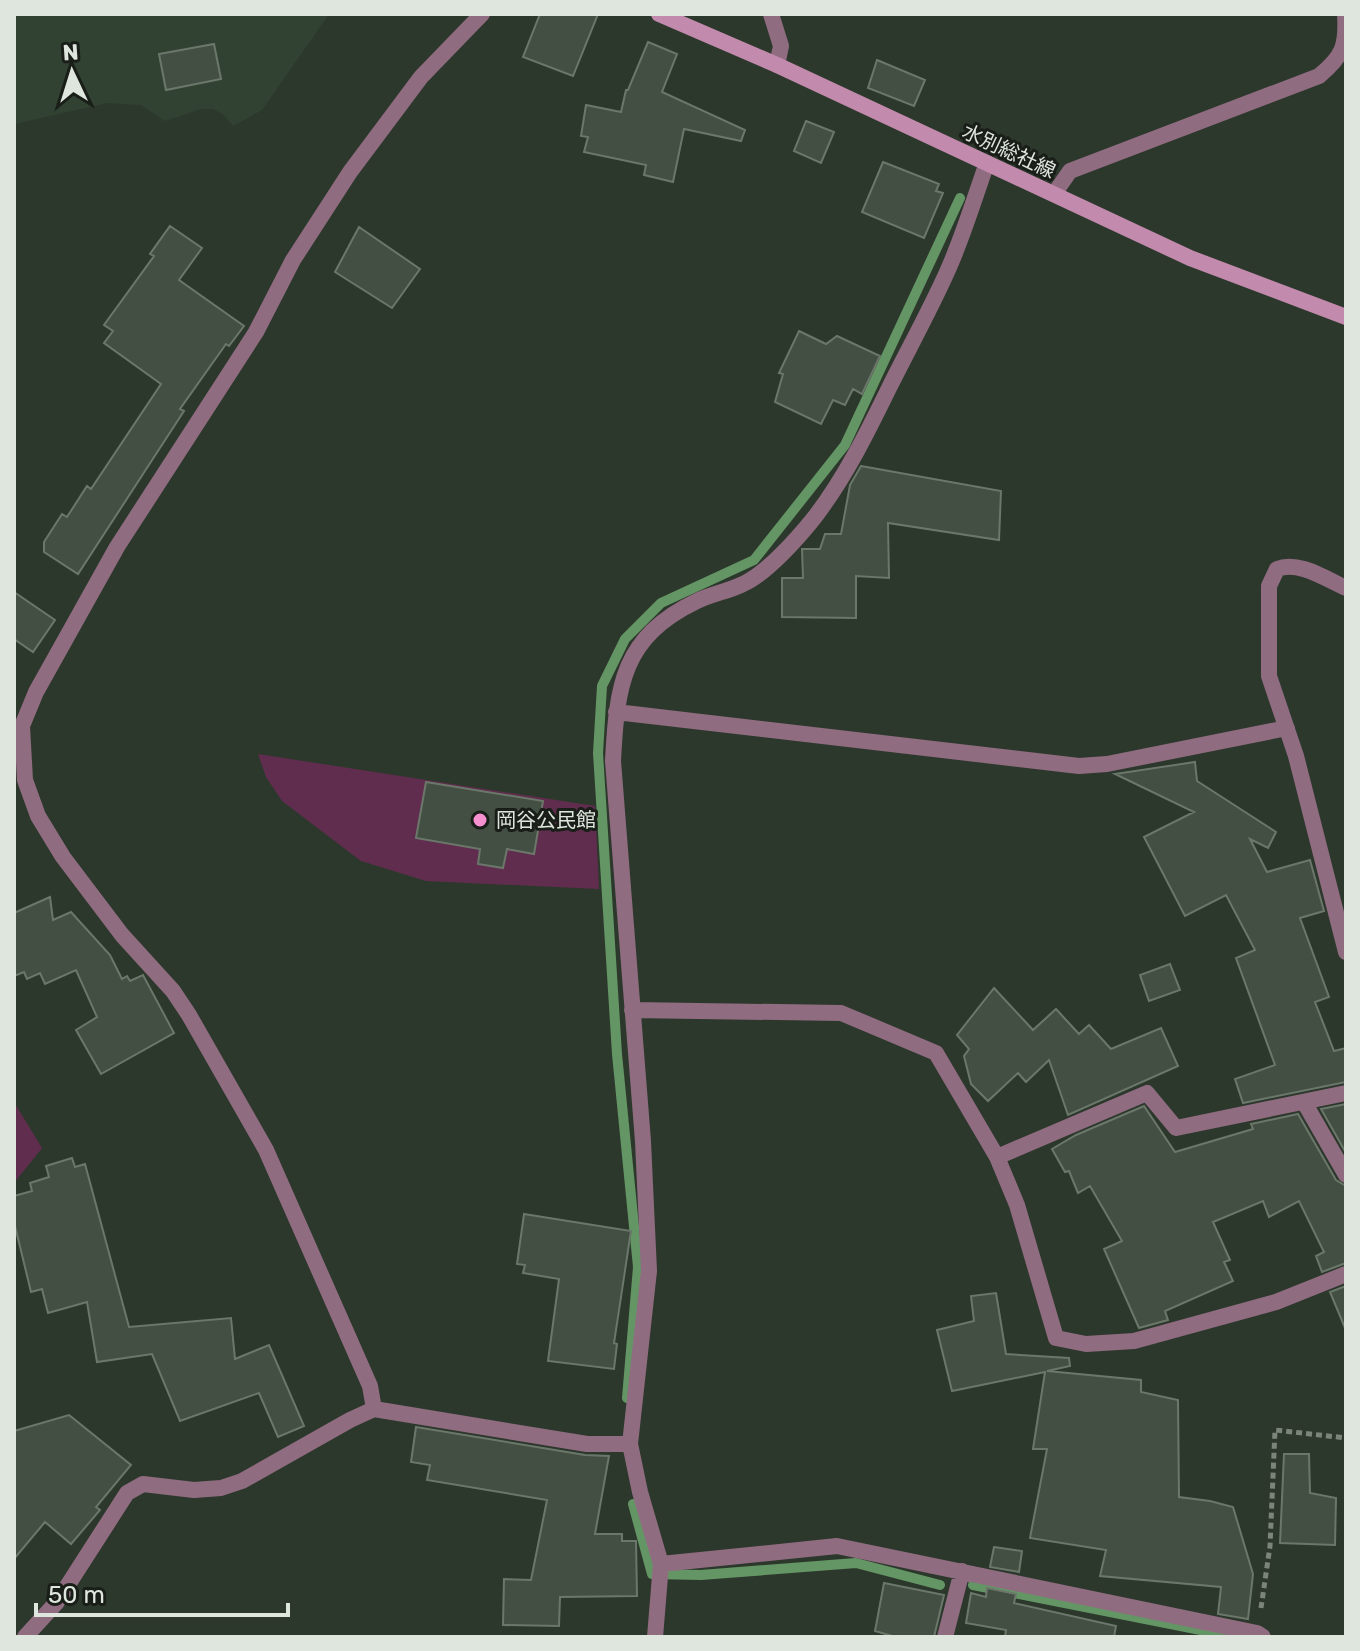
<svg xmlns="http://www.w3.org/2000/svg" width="1360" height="1651" font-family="Rubik,'Noto Sans JP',sans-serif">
	<rect width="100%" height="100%" fill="#2d382c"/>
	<path fill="#324232" d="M14 14H329L262 110 233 126 223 114 213 109H201L165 121 141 105 108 103 14 124Z"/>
	<path fill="#612d4e" d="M258 754 595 806 599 889 426 881 361 861 282 801 266 777Z
		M14 1102 42 1148 14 1183Z"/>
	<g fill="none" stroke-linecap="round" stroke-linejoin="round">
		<path stroke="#649565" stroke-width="10" d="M627 1398 638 1267 617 1054 598 753 602 686 625 639 661 603 754 560 845 445 960 198
			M633 1504 652 1574 701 1575 856 1563 940 1585
			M973 1585 1236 1637"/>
	</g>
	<path fill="#434f43" stroke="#6b776a" stroke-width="2" d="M540 14H598L573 76 523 57Z
		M648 42 677 54 662 92 745 130 741 141 684 129 673 182 644 175 646 165 584 152 588 137 581 136 586 105 621 112 626 90H628Z
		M214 44 221 79 166 90 159 54Z
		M877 60 925 80 914 106 868 88Z
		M806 121 834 132 821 163 794 151Z
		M883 162 939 184 936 191 943 193 924 238 862 212Z
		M170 226 202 248 179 280 244 326 229 346 226 344 180 409 184 411 78 574 44 552V542L62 514 67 517 87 486 91 489 161 384 104 343 113 331 104 325 154 256 150 254Z
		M359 227 420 269 392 308 335 272Z
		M799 331 826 344 837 336 880 356 862 394 853 389 845 405 833 400 821 424 775 402 783 374 779 373Z
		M861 466 1001 491 999 540 888 523 889 578 856 576V618L782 617V578H803L802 549H820L825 534H841L850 485Z
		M14 592 55 620 33 652 14 639Z
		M1195 762 1197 781 1276 832 1268 848 1250 839 1267 872 1310 860 1324 911 1300 918 1329 997 1315 1002 1334 1051 1346 1048V1082L1243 1103 1235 1079 1275 1065 1236 958 1255 950 1226 895 1185 916 1144 837 1194 812 1115 774Z
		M426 782 543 801 534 854 507 849 503 868 478 864 480 849 416 838Z
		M50 897 53 920 71 912 110 955 122 979 127 976 130 981 143 975 174 1033 101 1074 76 1030 97 1017 76 970 45 984 40 973 27 979 24 972 14 976V913Z
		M1170 964 1180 990 1149 1001 1140 975Z
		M994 988 1033 1030 1056 1009 1079 1034 1089 1025 1111 1049 1161 1028 1178 1066 1068 1115 1049 1060 1026 1082 1018 1073 988 1101 971 1084 964 1056 969 1049 957 1035Z
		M1346 1104V1153L1321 1109Z
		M1144 1106 1175 1152 1253 1129 1251 1124 1298 1114 1336 1180 1346 1186V1263L1322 1272 1316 1256 1324 1252 1299 1201 1269 1217 1263 1201 1213 1222 1230 1260 1224 1262 1233 1281 1165 1311 1168 1320 1139 1328 1104 1249 1122 1241 1090 1186 1078 1193 1069 1171 1065 1172 1052 1149 1076 1135Z
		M72 1158 75 1167 85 1164 129 1327 231 1318 235 1359 269 1345 304 1426 278 1437 259 1393 180 1421 152 1354 97 1362 87 1302 48 1313 42 1289 31 1292 14 1222V1196L32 1191 30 1183 49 1177 46 1166Z
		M524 1214 631 1231 614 1343 617 1344 614 1369 548 1361 559 1279 523 1273 525 1265 517 1264Z
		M1346 1286V1327L1345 1328 1330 1292Z
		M996 1293 1006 1354 1069 1358 1070 1366 1047 1371 1141 1380V1392L1178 1400 1179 1497 1210 1501 1233 1507 1253 1574 1248 1619 1218 1614 1221 1587 1100 1576 1106 1550 1030 1538 1047 1449H1033L1045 1372 952 1391 937 1330 974 1321 971 1296Z
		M69 1415 131 1465 96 1507 100 1510 71 1544 45 1522 14 1559V1431Z
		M416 1427 585 1455 609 1456 595 1534H622V1541H636L637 1596 560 1597 559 1626 503 1625 504 1579 531 1580 547 1500 427 1480 430 1465 411 1462Z
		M1284 1454H1309L1310 1493 1336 1498 1335 1545 1280 1543Z
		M994 1547 1022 1551 1019 1572 990 1567Z
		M884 1583 944 1595 934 1637H896L875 1631Z
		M987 1588 1016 1594 1014 1603 1116 1626 1114 1637H1005L1006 1630 966 1623 971 1593 986 1597Z"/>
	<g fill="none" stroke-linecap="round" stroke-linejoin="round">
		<path stroke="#7c857b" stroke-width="5" stroke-dasharray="6 4" stroke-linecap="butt" d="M1261 1608 1270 1546 1275 1430 1346 1438"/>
		<path stroke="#906c81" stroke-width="16" d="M771 14 781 46 777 65
			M987 163C974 199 963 237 947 272 930 310 909 348 890 386 868 431 845 478 814 518 798 538 766 574 743 584 729 591 712 594 697 601 622 637 617 685 613 761L643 1141 649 1271 630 1444 640 1492 661 1564 837 1546 1257 1633 1263 1637
			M1054 194 1070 171 1319 76C1343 56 1347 46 1345 14
			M1346 588C1326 579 1298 560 1277 569L1269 586V676L1296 756 1346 952
			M616 712 1079 766 1107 764 1287 728
			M632 1010 841 1013 936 1053 997 1157 1147 1093 1176 1128 1346 1093
			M1304 1102 1346 1175
			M997 1157 1017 1205 1056 1338 1086 1344 1134 1341 1276 1302 1346 1274
			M374 1409 370 1386 266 1150 189 1015 173 991 122 935 63 857 38 816 25 780 22 726 36 692 117 547 256 332 293 260 350 172 421 77 482 14
			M25 1637 57 1602 127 1493 143 1484 194 1490 221 1488 242 1481 350 1420 374 1409 587 1444H630
			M655 1637 661 1564
			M945 1637 962 1571"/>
		<path stroke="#c28aac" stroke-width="16" d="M659 14 777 65 1190 258 1346 317"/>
	</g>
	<circle fill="#f690cf" stroke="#191e18" stroke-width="3" cx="480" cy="820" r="8"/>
	<g text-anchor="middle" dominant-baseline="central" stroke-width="6" stroke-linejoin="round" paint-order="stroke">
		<g font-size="20" fill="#dee6de" stroke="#191e18">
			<text transform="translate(1009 151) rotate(25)">水別総社線</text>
		</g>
		<g font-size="20" fill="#dee6de" stroke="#191e18" text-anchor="start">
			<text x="496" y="820">岡谷公民館</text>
		</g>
	</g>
	<rect width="1360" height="1651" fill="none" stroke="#dee6de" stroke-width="32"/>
	<g transform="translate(72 72) rotate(356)" stroke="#191e18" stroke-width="6" paint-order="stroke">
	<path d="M0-6L14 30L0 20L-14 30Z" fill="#dee6de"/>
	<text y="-12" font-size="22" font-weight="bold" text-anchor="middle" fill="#dee6de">N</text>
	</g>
	<path d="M36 1603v12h252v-12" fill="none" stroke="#dee6de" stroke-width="4"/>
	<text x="48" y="1603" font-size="24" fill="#dee6de" stroke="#191e18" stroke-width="6" paint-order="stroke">50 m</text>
</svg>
